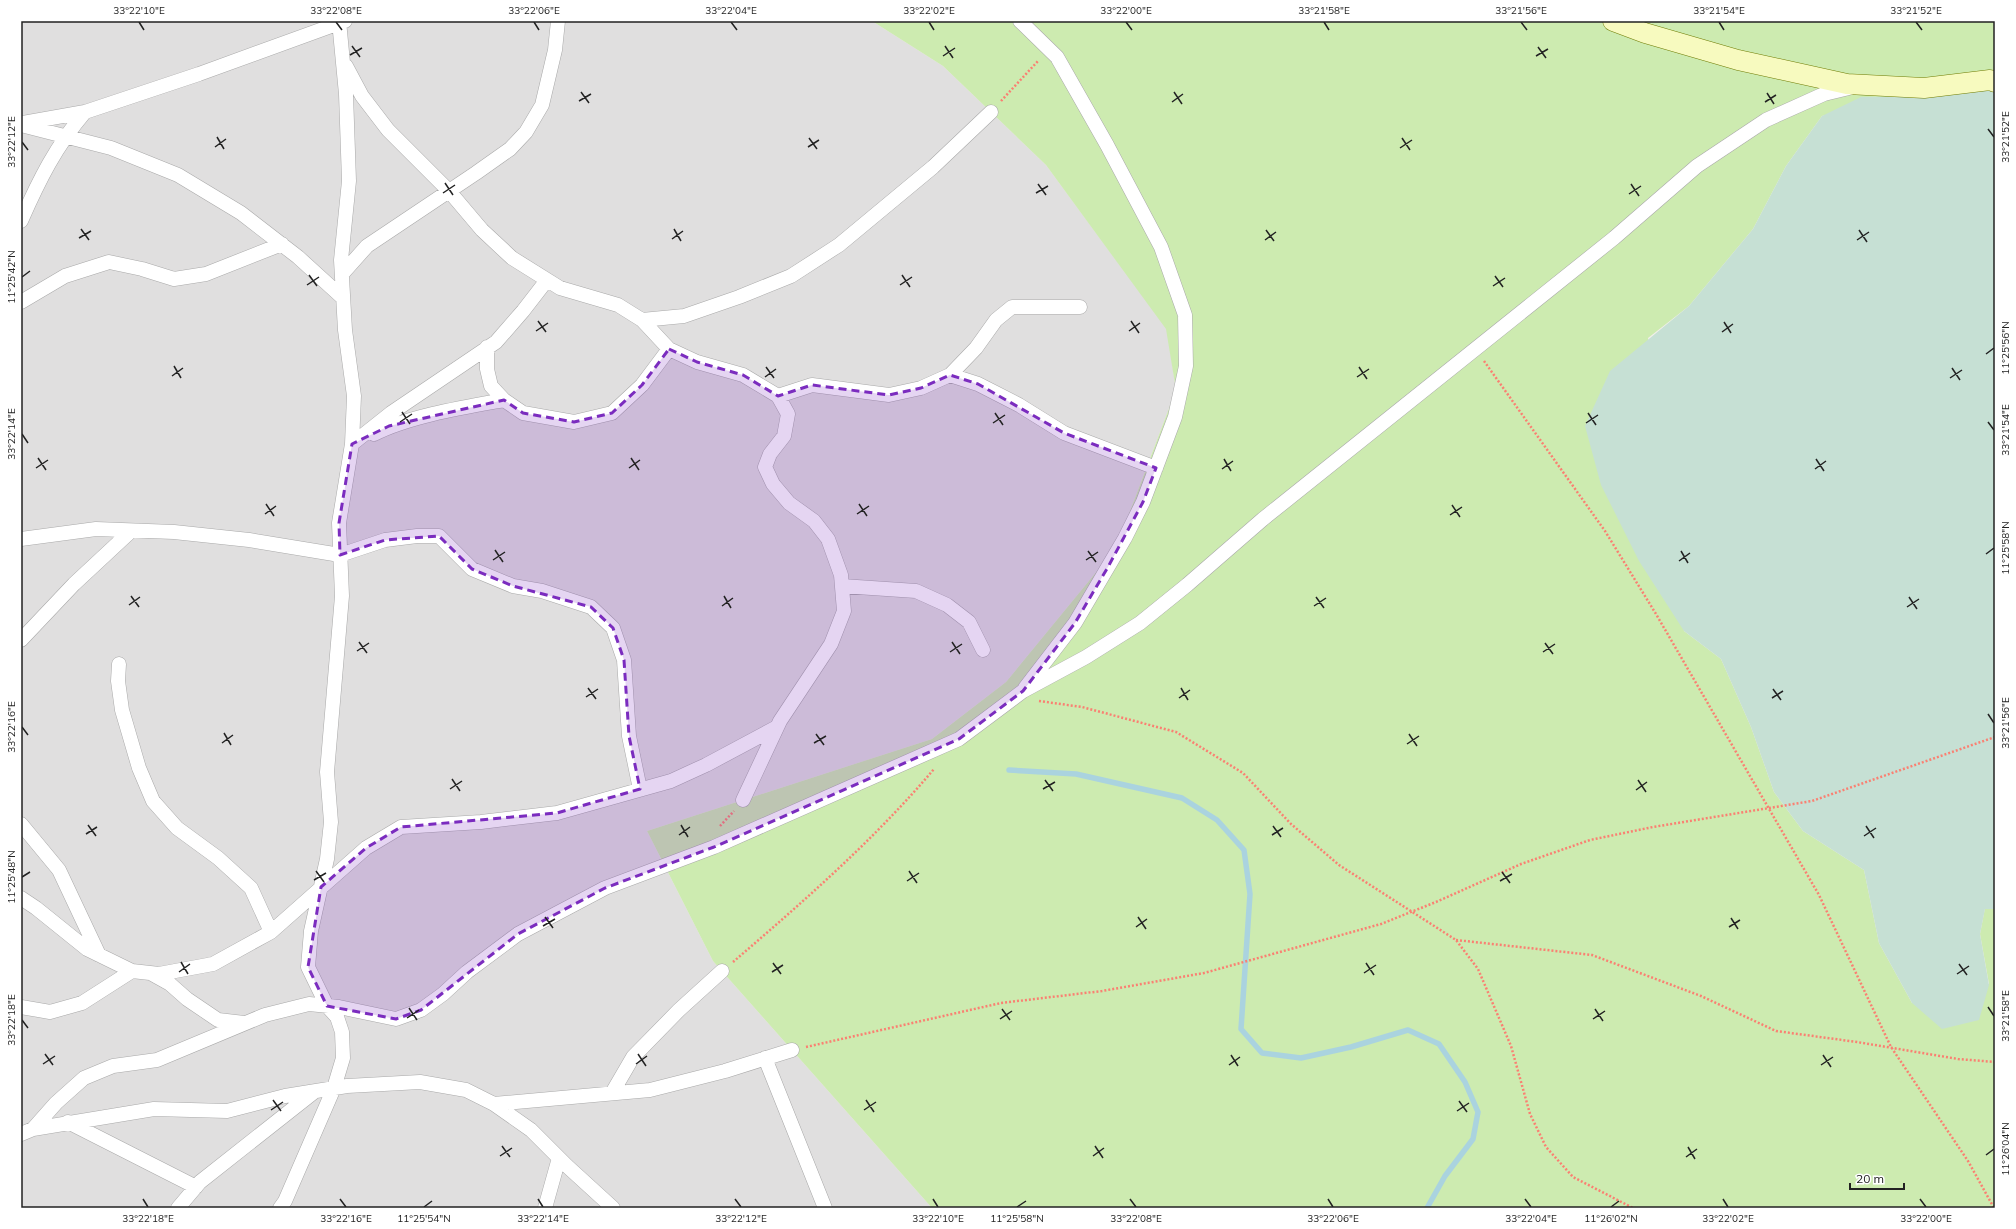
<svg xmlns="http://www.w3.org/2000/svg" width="2016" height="1229" font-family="Mulish,sans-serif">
	<rect width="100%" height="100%" fill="#f2efe9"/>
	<path fill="#e0dfdf" d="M21 21H872L943 66 1046 165 1167 329 1176 390 1116 548 1006 682 932 739 647 831 713 961 932 1208H21Z"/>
	<path fill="#cdebb0" d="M872 21H1995V91L1985 87 1942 96H1897L1822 116 1786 166 1753 229 1689 306 1648 338 1684 631 1721 659 1751 727 1774 792 1803 831 1864 870 1879 943 1912 1003 1989 984 1980 934 1985 908 1995 909V1208H932L713 961 647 831 932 739 1006 682 1116 548 1176 390 1166 329 1046 165 943 66Z"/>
	<path fill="#c6e0d4" d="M1985 87 1995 91V909H1985L1980 934 1989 985 1979 1020 1942 1029 1912 1003 1879 943 1864 870 1803 831 1774 792 1751 727 1721 659 1684 631 1639 561 1601 485 1585 426 1610 371 1689 306 1753 229 1786 166 1822 116 1861 97 1942 96Z"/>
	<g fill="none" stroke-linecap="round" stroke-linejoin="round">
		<path stroke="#aad3df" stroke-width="5.5" d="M1009 770 1076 774 1182 798 1217 820 1244 850 1250 894 1241 1029 1262 1053 1301 1058 1351 1047 1408 1030 1439 1044 1465 1082 1478 1112 1473 1139 1445 1176 1427 1208"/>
		<g stroke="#a9a9a9" stroke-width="15">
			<path id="street" d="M1020 21 1057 57 1107 145 1161 247 1185 315 1186 366 1175 417 1143 502 1125 538 1075 623 1025 688
				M346 66 362 96 388 130 449 191 482 230 512 258 560 288 618 305 642 320 669 349 697 362 743 375 778 396 788 414 784 436 770 454 765 467 773 484 789 503 814 521 828 539 841 575 844 611 831 644 780 721 743 800
				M23 123 85 112 199 74 345 21
				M21 125 111 148 178 175 241 213 298 257 343 298
				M21 221C39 180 56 146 85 112
				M342 274 367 246 476 173 510 149 526 132 542 105 555 50 558 21
				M21 302 65 276 109 262 142 269 174 279 206 274 282 244
				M642 320 684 316 739 297 791 276 839 245 933 167 991 112
				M487 347V369L491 386 504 400 523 413 574 422 612 413 642 385 669 349
				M950 375 976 348 996 320 1012 307H1080
				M778 396 812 385 889 395 921 388 950 375 978 384 1019 405 1064 433 1156 468
				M374 434C409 416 465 407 504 400
				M352 444 391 413 496 342 523 311 547 280
				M21 539 96 529 174 532 249 540 340 555 385 540 417 536H439L472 569 513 586 542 591 591 607 613 628 624 660 629 736 640 789
				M842 586 916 591 947 605 969 622 983 650
				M21 640 74 584 131 531
				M119 664 118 681 122 710 139 768 153 801 177 828 218 858 251 888 271 932
				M21 824 59 870 99 955
				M21 898 36 908 87 949 132 971 159 974 213 964 271 932 366 848 401 827 481 822 557 813 671 781 706 765 777 727
				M152 974 170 984 187 999 218 1020 244 1023
				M21 1007 50 1012 82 1003 132 971
				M765 1058 825 1208
				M612 1093 633 1057 679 1010 722 971
				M494 1104 650 1090 725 1071 792 1050
				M68 1122 196 1187
				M33 1129 56 1103 84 1078 113 1066 157 1060 265 1015 309 1004 339 1007 396 1019 421 1010 443 994 467 972 518 934 605 888 714 847 959 739 1023 691 1086 657 1140 623 1187 585 1263 519 1614 238 1697 166 1766 120 1824 94 1853 87
				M21 1134 33 1129 154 1109 227 1111 285 1096 347 1086 420 1082 466 1090 494 1104 531 1130 567 1166 613 1208
				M178 1208 200 1182 314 1092
				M280 1208 285 1201 334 1088 343 1058 342 1032 337 1017 327 1006 308 967 311 931 327 859 331 822 327 772 342 596 339 523 352 444 354 396 345 330 341 260 349 181 346 94 339 21
				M545 1208 559 1158"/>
		</g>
		<g stroke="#707d05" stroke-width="21">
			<path id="secondary" d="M1613 21 1645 33 1738 60 1847 84 1924 88 1990 80 1995 82"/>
		</g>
		<path stroke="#fa8072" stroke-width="2.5" stroke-dasharray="2 2" stroke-linecap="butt" d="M1001 101 1038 61
			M1484 361 1605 531 1656 614 1819 895 1891 1047 1968 1161 1994 1208
			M1039 701 1082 707 1176 732 1243 773 1291 824 1339 865 1456 940 1478 969 1511 1046 1530 1114 1546 1147 1573 1177 1633 1208
			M720 826 734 811
			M1456 940 1592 955 1701 996 1776 1031 1857 1042 1958 1059 1995 1062
			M733 962C804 901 874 840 934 769
			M806 1047 1001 1003 1102 991 1204 973 1381 924 1436 902 1521 864 1590 840 1653 827 1812 801 1995 737"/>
		<use href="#street" stroke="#fff" stroke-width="14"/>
		<use href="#secondary" stroke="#f7fabf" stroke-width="20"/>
	</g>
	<path fill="#7b2cbf" fill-opacity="0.2" stroke="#7b2cbf" stroke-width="3" stroke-dasharray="8 5" stroke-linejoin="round" d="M669 349 697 362 743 375 778 396 812 385 889 395 921 388 950 375 978 384 1064 433 1156 468 1143 502 1108 567 1075 623 1023 691 959 739 714 847 605 888 518 934 421 1010 396 1019 327 1006 308 967 321 887 366 848 401 827 557 813 640 789 629 736 624 660 613 628 591 607 513 586 472 569 439 536 385 540 340 555 339 523 352 444 389 426 504 400 523 413 574 422 612 413 642 385Z"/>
	<path fill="none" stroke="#222" stroke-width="1.5" d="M139 22 144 30M336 22 342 30M534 22 539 30M731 22 737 30M929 22 934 30M1126 22 1132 30M1324 22 1329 30M1521 22 1527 30M1719 22 1724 30M1916 22 1922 30M352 46 360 57M945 46 953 58M1538 47 1546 58M350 55 362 48M943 56 955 48M1536 56 1548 49M581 92 589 103M1174 92 1182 104M1767 93 1774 104M579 101 591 94M1172 102 1183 94M1765 102 1776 95M1988 129 1994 137M217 137 224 149M809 138 817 149M1402 138 1410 150M22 142 28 150M215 147 226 139M808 147 819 140M1400 148 1412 140M445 183 453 195M1038 184 1046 195M1631 184 1639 196M443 193 455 185M1036 193 1048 186M1629 194 1641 186M81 229 89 240M674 229 681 241M1266 230 1274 241M1859 230 1867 242M79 238 91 231M672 239 683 231M1265 240 1276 232M1857 240 1869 232M309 275 317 286M902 275 910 287M1495 276 1503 287M22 277 30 271M307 285 319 277M900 285 912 277M1493 286 1505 278M538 321 546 332M1131 321 1139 333M1724 322 1731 333M536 331 548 323M1129 331 1140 323M1722 332 1733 324M1986 354 1994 348M174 366 181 378M766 367 774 378M1359 367 1367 379M1952 368 1960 380M172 376 183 368M765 377 776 369M1357 377 1369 369M1950 378 1962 370M402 412 410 424M995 413 1003 425M1588 413 1596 425M400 422 412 414M1988 422 1994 430M993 423 1005 415M1586 423 1598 415M22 434 28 443M38 458 46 470M631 458 639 470M1224 459 1231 471M1816 459 1824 471M36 468 48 460M629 468 640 460M1222 469 1233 461M1815 469 1826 461M266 504 274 516M859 504 867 516M1452 505 1460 517M265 514 276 506M857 514 869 506M1450 515 1462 507M495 550 503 562M1088 551 1096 562M1681 551 1688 563M1986 554 1994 548M493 560 505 552M1086 560 1098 552M1679 561 1690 553M131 596 139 607M724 596 731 608M1316 597 1324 608M1909 597 1917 609M129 605 140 597M722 606 733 598M1314 606 1326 598M1907 607 1919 599M359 642 367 653M952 642 960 654M1545 643 1553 654M357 651 369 643M950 652 962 644M1543 652 1555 644M588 688 596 699M1181 688 1188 700M1773 689 1781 700M586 697 598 689M1179 698 1190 690M1772 698 1783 691M1988 714 1994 723M22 727 28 735M224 733 231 745M816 734 824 745M1409 734 1417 746M222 743 233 735M814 743 826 736M1407 744 1419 736M452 779 460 791M1045 780 1053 791M1638 780 1646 792M450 789 462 781M1043 789 1055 782M1636 790 1647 782M88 825 96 836M681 825 688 837M1273 826 1281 837M1866 826 1874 838M86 834 97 827M679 835 690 827M1272 835 1283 828M1864 836 1876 828M316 871 324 882M909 871 917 883M1502 872 1510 883M22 877 30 872M314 880 326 873M907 881 919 873M1500 881 1512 874M545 917 553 928M1138 917 1146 929M1731 918 1738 929M543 926 555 919M1136 927 1147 919M1729 927 1740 920M181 962 188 974M773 963 781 974M1366 963 1374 975M1959 964 1967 975M179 972 190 964M772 972 783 965M1364 973 1376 965M1957 974 1969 966M1988 1007 1994 1016M409 1008 417 1020M1002 1009 1010 1020M1595 1009 1603 1021M407 1018 419 1010M1000 1019 1012 1011M1593 1019 1605 1011M22 1020 28 1028M45 1054 53 1065M638 1054 646 1066M1231 1055 1238 1066M1823 1055 1831 1067M43 1064 55 1056M636 1064 647 1056M1229 1065 1240 1057M1821 1065 1833 1057M273 1100 281 1111M866 1100 874 1112M1459 1101 1467 1112M271 1110 283 1102M864 1110 876 1102M1457 1111 1469 1103M502 1146 510 1157M1095 1146 1103 1158M1688 1147 1695 1159M1986 1155 1994 1149M500 1156 512 1148M1093 1156 1104 1148M1686 1157 1697 1149M143 1199 148 1207M340 1199 346 1207M538 1199 543 1207M735 1199 741 1207M933 1199 938 1207M1130 1199 1136 1207M1328 1199 1333 1207M1525 1199 1531 1207M1723 1199 1728 1207M1920 1199 1926 1207M424 1207 432 1201M1017 1207 1026 1201M1611 1207 1619 1201"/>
	<rect width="2016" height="1229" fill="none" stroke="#ffffff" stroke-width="44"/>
	<path d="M1850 1183v6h54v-6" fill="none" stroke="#222222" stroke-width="2"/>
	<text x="1856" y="1183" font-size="12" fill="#222222" stroke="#ffffff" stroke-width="3" paint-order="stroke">20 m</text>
	<rect x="22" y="22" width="1972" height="1185" fill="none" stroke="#222" stroke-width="1.5"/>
	<g font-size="10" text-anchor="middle" fill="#222">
		<text x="139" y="14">33°22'10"E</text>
		<text x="336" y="14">33°22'08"E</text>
		<text x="534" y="14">33°22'06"E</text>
		<text x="731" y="14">33°22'04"E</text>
		<text x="929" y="14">33°22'02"E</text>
		<text x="1126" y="14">33°22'00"E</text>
		<text x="1324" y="14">33°21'58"E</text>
		<text x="1521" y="14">33°21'56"E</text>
		<text x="1719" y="14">33°21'54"E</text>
		<text x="1916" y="14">33°21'52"E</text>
		<text transform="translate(2005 137) rotate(-90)" y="4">33°21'52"E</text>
		<text transform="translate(11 142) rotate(-90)" y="4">33°22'12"E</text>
		<text transform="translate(11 277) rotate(-90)" y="4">11°25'42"N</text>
		<text transform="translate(2005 348) rotate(-90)" y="4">11°25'56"N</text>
		<text transform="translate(2005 430) rotate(-90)" y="4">33°21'54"E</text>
		<text transform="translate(11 434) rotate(-90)" y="4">33°22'14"E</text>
		<text transform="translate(2005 548) rotate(-90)" y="4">11°25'58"N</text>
		<text transform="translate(2005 723) rotate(-90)" y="4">33°21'56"E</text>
		<text transform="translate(11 727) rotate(-90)" y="4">33°22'16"E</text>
		<text transform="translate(11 877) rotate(-90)" y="4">11°25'48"N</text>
		<text transform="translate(2005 1016) rotate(-90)" y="4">33°21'58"E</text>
		<text transform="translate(11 1020) rotate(-90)" y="4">33°22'18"E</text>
		<text transform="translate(2005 1149) rotate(-90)" y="4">11°26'04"N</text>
		<text x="148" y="1222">33°22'18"E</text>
		<text x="346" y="1222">33°22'16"E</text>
		<text x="424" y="1222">11°25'54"N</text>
		<text x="543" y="1222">33°22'14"E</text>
		<text x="741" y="1222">33°22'12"E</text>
		<text x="938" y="1222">33°22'10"E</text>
		<text x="1017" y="1222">11°25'58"N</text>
		<text x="1136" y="1222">33°22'08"E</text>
		<text x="1333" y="1222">33°22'06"E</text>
		<text x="1531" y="1222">33°22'04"E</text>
		<text x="1611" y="1222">11°26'02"N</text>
		<text x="1728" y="1222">33°22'02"E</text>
		<text x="1926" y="1222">33°22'00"E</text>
	</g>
</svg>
